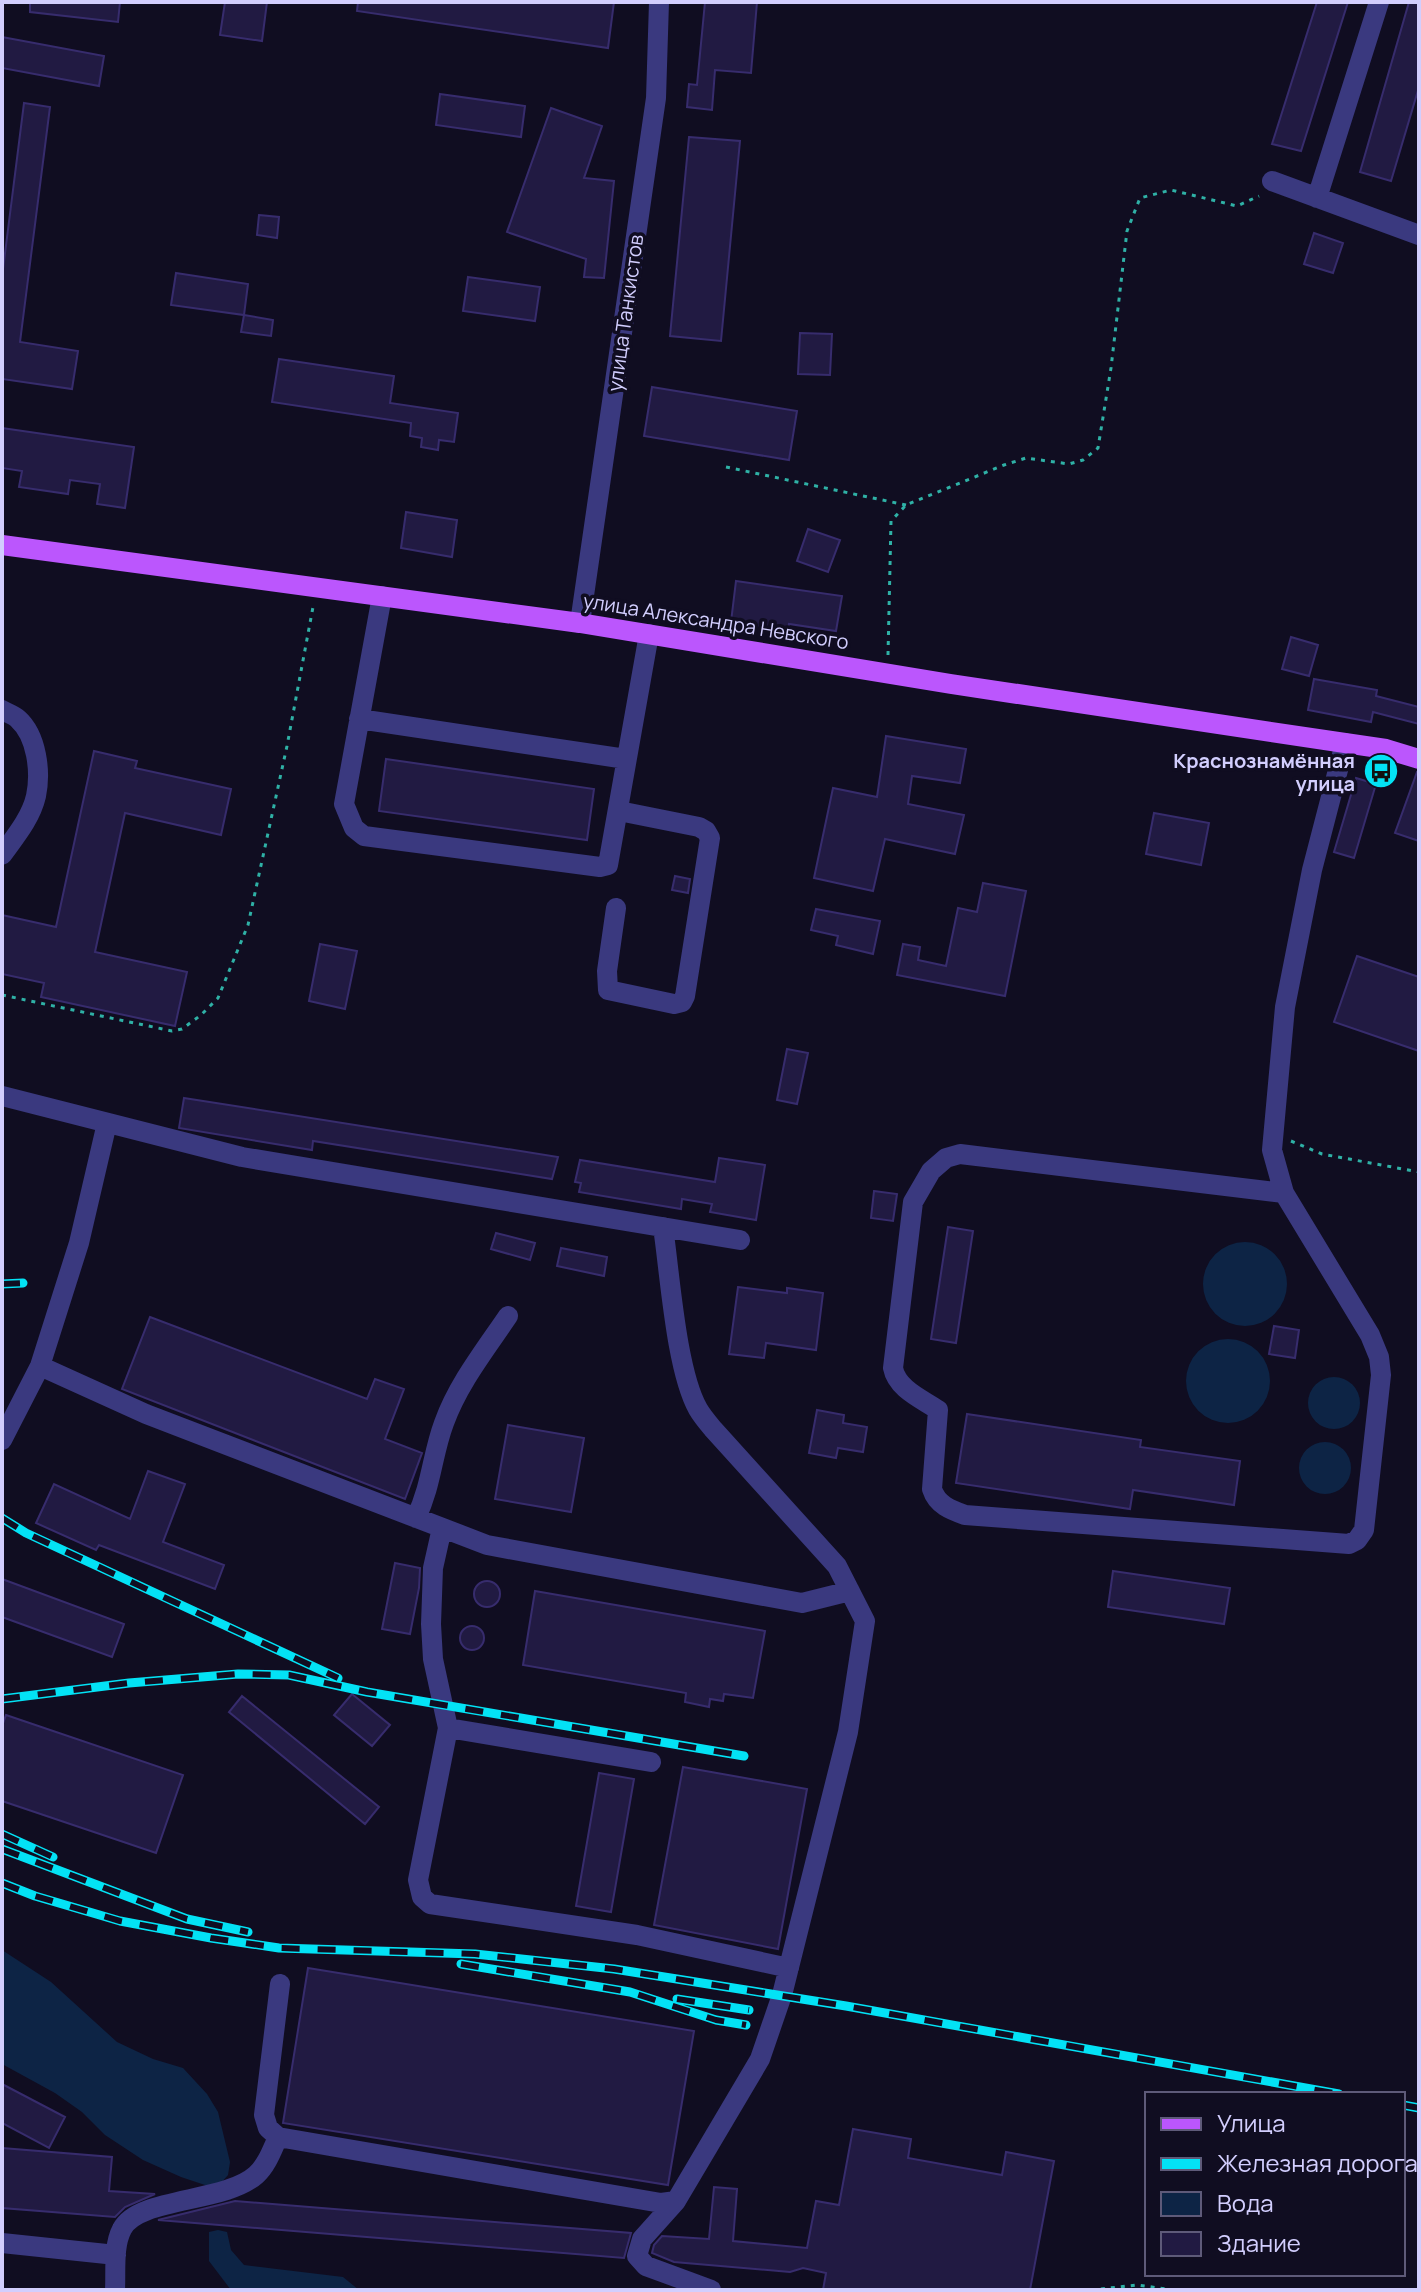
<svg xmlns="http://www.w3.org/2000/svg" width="1421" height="2292" font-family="Manrope,sans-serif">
	<rect width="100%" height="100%" fill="#100d21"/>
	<path fill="#0d2445" d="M1203 1284a42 42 0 1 1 84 0a42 42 0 1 1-84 0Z
		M1186 1381a42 42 0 1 1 84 0a42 42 0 1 1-84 0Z
		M1308 1403a26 26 0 1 1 52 0a26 26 0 1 1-52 0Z
		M1299 1468a26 26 0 1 1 52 0a26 26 0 1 1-52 0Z
		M2 1950 51 1982 117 2042 153 2059 183 2068 207 2094 218 2112 230 2162 228 2175 221 2183 208 2186 181 2177 143 2160 105 2135 82 2112 55 2093 2 2064Z
		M218 2230 227 2232 231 2250 244 2265 343 2277 359 2290H231L209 2261V2232Z"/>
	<path fill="#211a42" stroke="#372c6d" stroke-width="2" d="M30 2H120L118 22 30 12Z
		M225 2H267L262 41 220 35Z
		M358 2H614L608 48 357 11Z
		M705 2H757L751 73 715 70 712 110 687 107 689 84 697 85Z
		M1317 2H1348L1301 151 1272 144Z
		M1409 2H1419V87L1391 181 1360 172Z
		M2 37 104 56 99 86 2 68Z
		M440 94 525 106 521 137 436 125Z
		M24 103 50 107 20 342 78 351 72 389 2 379V277Z
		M551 108 602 126 584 178 614 181 604 278 584 277 586 259 507 232Z
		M689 137 740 141 721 341 670 336Z
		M259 215 279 217 277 238 257 235Z
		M1314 233 1343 243 1333 273 1304 264Z
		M176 273 248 284 244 315 171 305Z
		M468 277 540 287 535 321 463 311Z
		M244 315 273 320 271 336 241 332Z
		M800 333 832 334 830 375 798 374Z
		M279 359 394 376 390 403 458 413 454 442 439 440 438 450 421 447 422 438 410 436 411 423 272 402Z
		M652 387 797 411 789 460 644 436Z
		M2 428 134 447 125 508 97 504 100 484 70 480 68 494 19 487 22 471 2 468Z
		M406 512 457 520 452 557 401 548Z
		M808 529 840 540 828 572 797 561Z
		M736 581 842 596 836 631 789 624 788 630 731 622Z
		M1291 637 1318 645 1309 676 1282 669Z
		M1314 679 1377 690 1376 696 1419 707V724L1373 712 1371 722 1308 710Z
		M886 736 966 749 960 783 912 776 908 804 964 815 955 854 885 839 873 891 814 878 833 788 877 797Z
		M94 751 137 761 135 768 231 789 221 835 125 813 95 952 187 972 175 1026 41 997 44 983 2 974V915L56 927Z
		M386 759 594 789 587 840 379 811Z
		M1417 772H1419V841L1395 833Z
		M1356 778 1376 784 1354 858 1334 852Z
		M1154 813 1209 823 1201 865 1146 854Z
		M675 876 690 879 688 893 672 890Z
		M983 883 1026 891 1005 996 897 975 903 944 920 947 918 960 946 966 958 908 977 912Z
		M816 909 880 921 873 954 836 945 838 936 811 930Z
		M320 944 357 951 345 1009 309 1001Z
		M1357 956 1419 977V1051L1334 1022Z
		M787 1049 808 1053 797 1104 777 1100Z
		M184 1098 558 1157 552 1179 313 1141 312 1150 179 1128Z
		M719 1158 765 1165 756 1220 710 1212 712 1204 682 1199 681 1209 579 1192 581 1183 575 1182 580 1160 715 1182Z
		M874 1191 897 1194 893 1221 871 1218Z
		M948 1227 973 1231 956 1343 931 1339Z
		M496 1233 535 1243 530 1260 491 1249Z
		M561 1248 607 1257 604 1276 557 1266Z
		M738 1287 787 1293V1288L823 1293 816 1350 766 1343 764 1358 729 1354Z
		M150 1317 367 1399 375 1379 404 1389 385 1439 422 1453 405 1499 122 1389Z
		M1274 1326 1299 1330 1295 1358 1269 1354Z
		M817 1410 844 1415 843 1423 867 1427 863 1452 838 1448 836 1458 809 1453Z
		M967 1414 1141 1440 1140 1447 1240 1461 1234 1505 1133 1490 1130 1509 956 1483Z
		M508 1425 584 1438 571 1512 495 1499Z
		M148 1471 185 1484 163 1542 224 1565 215 1589 99 1545 96 1550 36 1523 54 1484 130 1519Z
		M395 1563 420 1568 419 1588 410 1634 382 1629Z
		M1113 1571 1230 1588 1224 1624 1108 1607Z
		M2 1579 124 1624 112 1657 2 1617Z
		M474 1594a13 13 0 1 1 26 0a13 13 0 1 1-26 0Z
		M535 1591 765 1631 753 1698 724 1694 723 1701 710 1699 709 1707 685 1702 686 1693 523 1665Z
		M460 1638a12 12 0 1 1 24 0a12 12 0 1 1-24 0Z
		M352 1694 390 1725 372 1746 334 1715Z
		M242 1696 379 1807 365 1824 229 1712Z
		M6 1715 183 1775 156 1853 2 1801V1726Z
		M683 1767 807 1789 778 1949 654 1925Z
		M599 1773 634 1779 611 1912 576 1906Z
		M308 1968 694 2031 668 2185 283 2123Z
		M2 2084 65 2117 49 2148 2 2123Z
		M853 2129 911 2139 908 2158 1002 2175 1006 2152 1054 2161 1030 2290H823L826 2273 803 2268 790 2272 674 2262 652 2253 654 2245 662 2236 709 2239 714 2187 737 2189 733 2241 807 2248 816 2201 839 2205Z
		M2 2148 112 2157 109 2191 155 2194 125 2207 115 2217 2 2208Z
		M235 2201 631 2233 624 2258 158 2220Z"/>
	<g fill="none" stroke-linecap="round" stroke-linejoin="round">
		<path stroke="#2fb1a6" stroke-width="3" stroke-dasharray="4 6" stroke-linecap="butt" d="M726 467 906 505
			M888 655 891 521 906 505 1004 465 1026 458 1069 464 1083 460 1098 448 1111 368 1127 231 1140 198 1171 190 1237 206 1259 196
			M2 995 172 1031 182 1029 201 1015 218 998 248 925 287 746 313 607
			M1291 1141 1322 1154 1419 1172
			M1091 2290 1137 2285 1174 2290"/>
		<path stroke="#3a397f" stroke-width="20" d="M1272 181 1419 235
			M1317 198 1379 2
			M382 596 344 804 354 828 364 836 600 867 608 865 649 634
			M580 623 656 98 659 2
			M2 710C7 713 14 715 18 719 37 736 41 772 36 796 31 818 15 837 2 855
			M359 719 626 759
			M616 908 607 971 608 990 674 1004 682 1002 685 996 710 838 706 831 699 827 619 811
			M2 1096 242 1157 740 1240
			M1284 1193 960 1154 946 1158 931 1171 913 1202 893 1368C897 1389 922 1399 938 1410L932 1489C937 1505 951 1510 965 1515L1349 1544 1357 1540 1364 1530 1381 1375 1379 1357 1370 1335 1284 1193 1272 1150 1285 1007 1312 870 1345 743
			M40 1366 146 1414 487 1545 802 1603 850 1591
			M2 1440 40 1366 79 1243 107 1123
			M416 1518C432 1484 432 1455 444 1423 458 1384 485 1350 508 1316
			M442 1528 433 1568 431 1624 433 1659 448 1728 418 1880 422 1897 430 1904 637 1935 789 1968
			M448 1728 651 1762
			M280 1984 264 2115 268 2128 278 2137 661 2203 676 2201 760 2059 782 1995 848 1732 865 1621 837 1566 713 1429C708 1423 702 1416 698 1409 676 1370 670 1274 663 1227
			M676 2201 642 2239 637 2256 646 2266 711 2290
			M2 2243 116 2255
			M115 2290C116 2271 113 2246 122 2229 138 2197 225 2203 256 2175 267 2165 272 2150 278 2137"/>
		<path stroke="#bb56fd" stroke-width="20" d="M2 545 580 623 951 684 1345 743 1386 749 1419 759"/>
		<g stroke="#03e2f5" stroke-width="9">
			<path id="rail" d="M2 1284 23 1283
				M2 1518 26 1533 338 1678
				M2 1699 129 1683 238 1674 289 1675 367 1692 744 1756
				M2 1834 53 1857
				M2 1849 187 1919 248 1932
				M2 1883 35 1896 120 1921 211 1938 279 1948 475 1954 614 1969 846 2006 1339 2094
				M461 1964 630 1992 716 2020 746 2025
				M677 1999 749 2010
				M1403 2105 1419 2108"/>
		</g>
		<use href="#rail" stroke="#100d21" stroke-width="6" stroke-dasharray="18" stroke-linecap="butt"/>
	</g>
	<defs>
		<g id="bus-disc" transform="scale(1.8)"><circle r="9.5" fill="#03e2f5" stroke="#100d21"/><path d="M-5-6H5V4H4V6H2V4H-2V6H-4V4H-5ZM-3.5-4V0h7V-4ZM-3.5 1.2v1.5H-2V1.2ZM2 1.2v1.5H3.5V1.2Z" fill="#111"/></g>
	</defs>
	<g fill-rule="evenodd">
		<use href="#bus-disc" x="1381" y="771"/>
	</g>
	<g text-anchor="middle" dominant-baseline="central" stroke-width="7" stroke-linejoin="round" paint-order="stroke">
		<g font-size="20" fill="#d2cefe" stroke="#100d21">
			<text transform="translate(625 313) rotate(-82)">улица Танкистов</text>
			<text transform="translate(716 621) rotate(9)">улица Александра Невского</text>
		</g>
		<g font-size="20" font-weight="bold" fill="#d2cefe" stroke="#100d21" text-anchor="end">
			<text x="1355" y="760">Краснознамённая<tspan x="1355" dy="23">улица</tspan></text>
		</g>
	</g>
	<rect width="1421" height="2292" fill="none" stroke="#d2cefe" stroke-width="8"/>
	<rect x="1145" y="2092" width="260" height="184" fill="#100d21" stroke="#5e5a79" stroke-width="2"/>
	<rect x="1161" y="2118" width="40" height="12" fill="#bb56fd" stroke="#5e5a79" stroke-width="2"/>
	<text x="1217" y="2132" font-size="24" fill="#d2cefe">Улица</text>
	<rect x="1161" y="2158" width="40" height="12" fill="#03e2f5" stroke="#5e5a79" stroke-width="2"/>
	<text x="1217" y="2172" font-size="24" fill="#d2cefe">Железная дорога</text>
	<rect x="1161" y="2192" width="40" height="24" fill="#0d2445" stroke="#5e5a79" stroke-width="2"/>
	<text x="1217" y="2212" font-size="24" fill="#d2cefe">Вода</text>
	<rect x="1161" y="2232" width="40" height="24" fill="#211a42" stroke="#5e5a79" stroke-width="2"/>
	<text x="1217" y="2252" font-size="24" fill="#d2cefe">Здание</text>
</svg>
